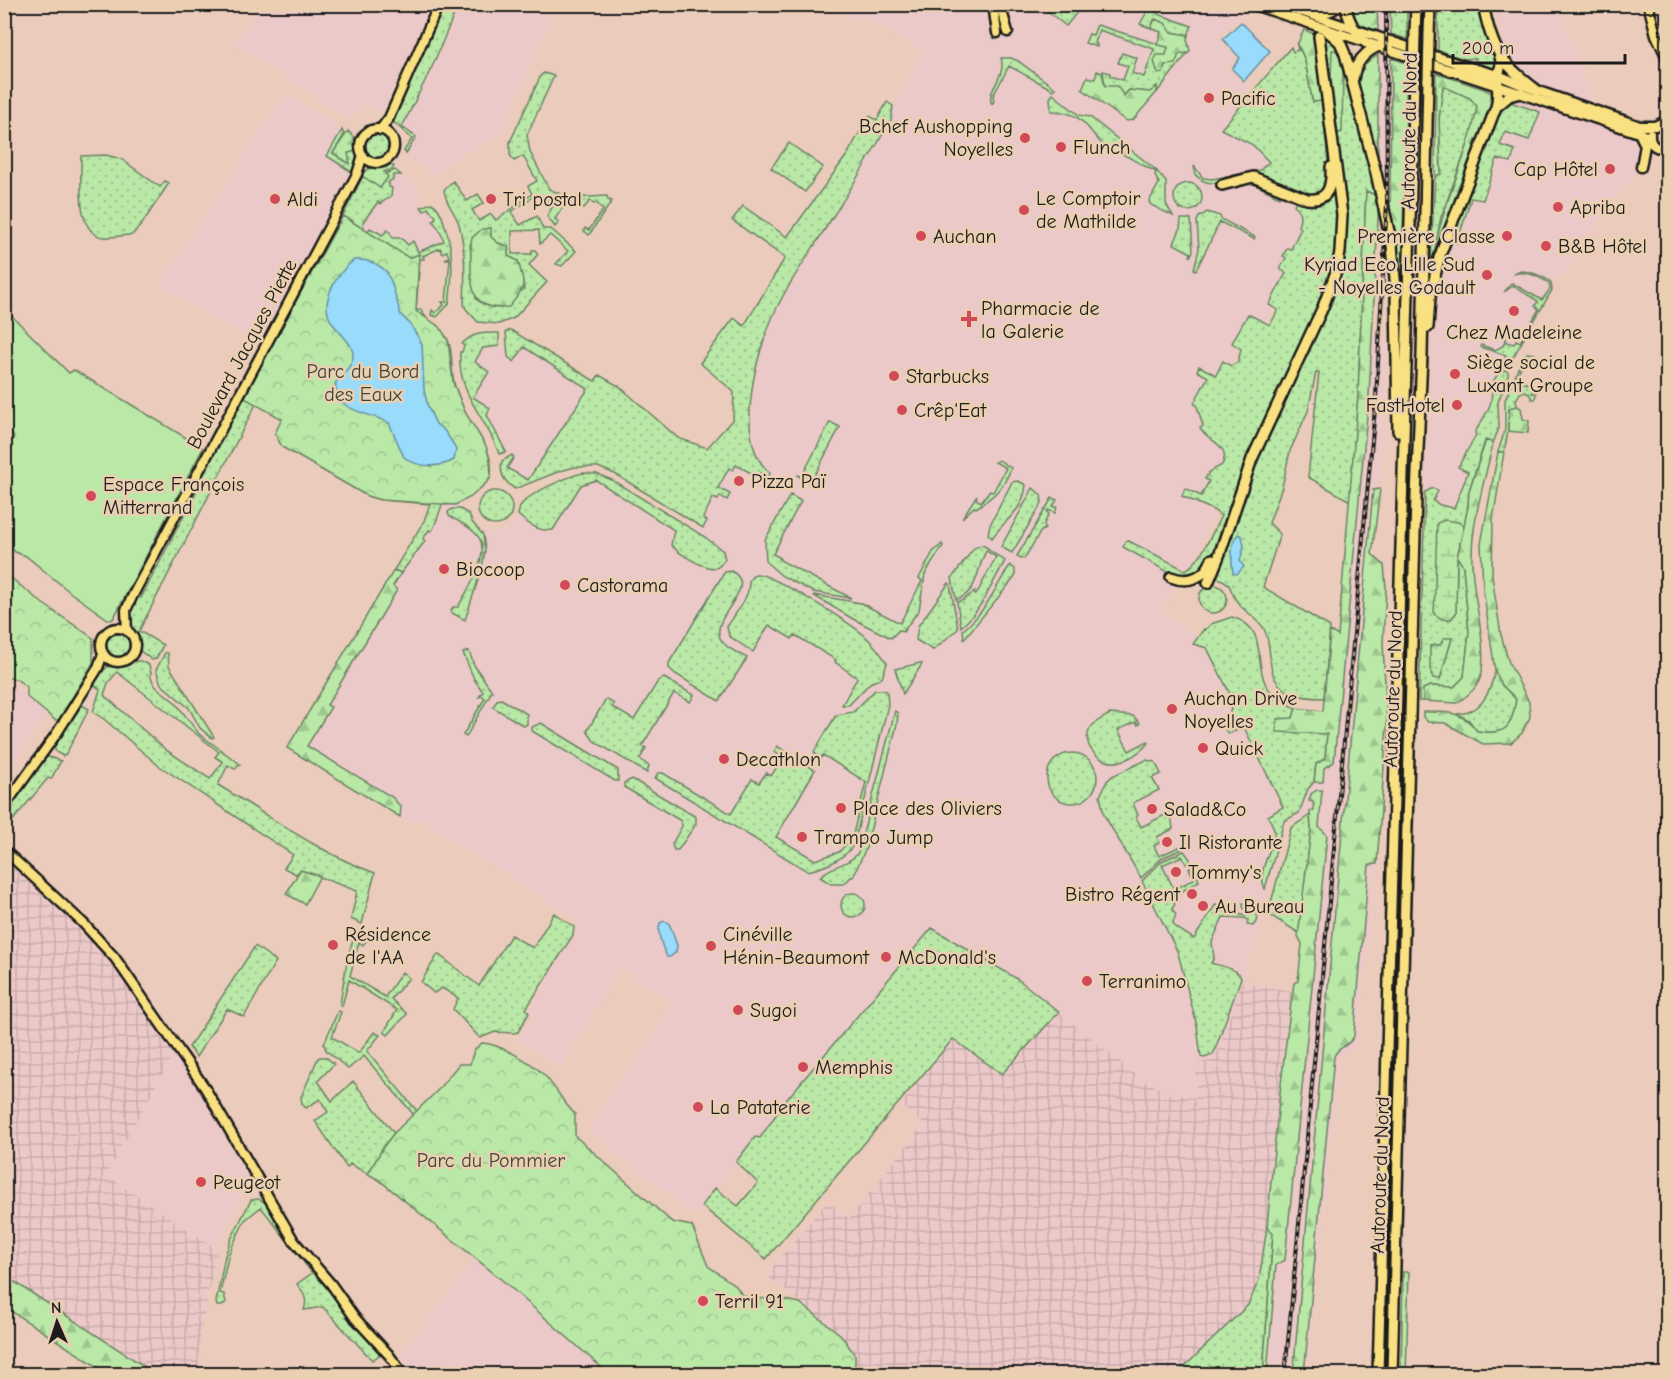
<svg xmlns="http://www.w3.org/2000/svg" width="1672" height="1379" font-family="'Comic Neue',sans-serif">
	<defs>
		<pattern id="industrial-grid" width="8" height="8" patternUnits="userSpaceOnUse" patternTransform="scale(1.5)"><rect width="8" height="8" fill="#ecc9c9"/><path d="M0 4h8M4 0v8" fill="none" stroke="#caacac"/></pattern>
		<pattern id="grass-dots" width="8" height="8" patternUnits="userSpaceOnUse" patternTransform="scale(1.5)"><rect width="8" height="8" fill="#b9e8a7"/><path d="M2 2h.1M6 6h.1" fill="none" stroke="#9ec68f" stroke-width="1.8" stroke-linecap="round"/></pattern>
		<pattern id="forest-firs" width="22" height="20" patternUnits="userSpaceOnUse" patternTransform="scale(1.5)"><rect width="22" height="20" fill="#b9e8a7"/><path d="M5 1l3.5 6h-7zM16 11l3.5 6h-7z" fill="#9ec68f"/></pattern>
		<pattern id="wetland-marsh" width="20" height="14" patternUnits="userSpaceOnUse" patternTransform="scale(1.5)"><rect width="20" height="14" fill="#b9e8a7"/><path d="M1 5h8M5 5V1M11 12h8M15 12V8" fill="none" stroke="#9ec68f"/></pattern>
		<pattern id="park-crowns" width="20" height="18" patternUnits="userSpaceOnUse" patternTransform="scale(1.5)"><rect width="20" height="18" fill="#b9e8a7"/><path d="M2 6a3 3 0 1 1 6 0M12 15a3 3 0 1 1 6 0" fill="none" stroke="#9ec68f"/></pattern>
	</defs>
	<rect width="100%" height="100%" fill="#ebccbc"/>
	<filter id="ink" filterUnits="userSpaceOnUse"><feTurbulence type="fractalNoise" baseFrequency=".0167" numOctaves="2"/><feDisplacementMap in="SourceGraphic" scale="12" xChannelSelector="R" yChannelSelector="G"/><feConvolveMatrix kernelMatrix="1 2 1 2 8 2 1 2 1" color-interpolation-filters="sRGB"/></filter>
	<g filter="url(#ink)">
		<path fill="#ecc9c9" d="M1237 4 1244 8 1241 17 1216 37 1234 57 1225 67 1251 92 1220 129 1253 145 1271 164 1264 182 1298 201 1303 223 1288 257 1299 263 1266 325 1251 318 1211 407 1236 461 1193 562 1160 611 1207 643 1239 716 1289 812 1255 941 1233 1012 1217 1053 1211 1061 1197 1064 1195 1098 1169 1093 1141 1079 1019 980 932 928 787 1099 760 1139 755 1137 694 1216 679 1202 645 1177 588 1129 673 1005 619 967 614 979 568 1054 562 1067 554 1063 518 1039 534 1016 529 1011 580 922 419 818 413 825 287 748 409 548 428 515 430 504 455 505 469 514 472 522 480 531 499 533 510 526 518 515 521 505 540 491 571 476 597 474 612 480 695 530 703 519 750 427 756 371 766 335 782 297 891 120 893 106 923 51 867 18H856L832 5Z
			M260 5H432L382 113 364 101 350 121 235 43Z
			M458 5H556L502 132 490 143 462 154 433 176 406 154 416 138 401 127 432 67Z
			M1377 5H1390L1391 34 1378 31Z
			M1495 5H1557L1593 101 1587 121 1638 139 1642 148 1637 167 1628 184 1617 196 1605 201 1601 208 1604 216 1582 242 1583 245 1562 275 1555 277 1552 283 1553 289 1520 344 1507 371 1504 370 1492 387 1490 405 1476 435 1458 468 1468 472 1454 508 1436 503 1426 491 1435 285 1447 243 1499 98 1507 50Z
			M1378 55 1391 58 1390 219 1378 168Z
			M286 93 342 130 327 156 353 173 260 347 159 285Z
			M395 170 422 192 417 198 423 206 431 203 440 217 449 243 409 258 353 221 381 190Z
			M511 330 593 380 527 481 507 468 514 457 506 452 487 415 490 408 473 397 489 372 475 363 483 348 507 347 506 332Z
			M1361 335 1388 338 1384 420 1361 699H1333L1358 396Z
			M8 678 27 697 48 715 5 774 4 682Z
			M1328 708 1385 710 1387 725 1377 864 1357 1042 1354 1048 1339 1056 1307 1374H1259L1275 1127 1294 983 1298 981 1302 944 1298 936 1311 830 1310 815 1296 824 1292 817 1299 813 1308 789 1314 782Z
			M175 1052 209 1107 249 1179 217 1249 105 1176Z
			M475 1259 549 1320 609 1374H414L401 1354Z"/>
		<path fill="url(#industrial-grid)" d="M4 859 102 951 175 1052 106 1175 217 1249 200 1335 198 1374H155L5 1275Z
			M1242 982 1292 991 1282 1063 1267 1227 1259 1280 1248 1305 1178 1373 1179 1374H855V1355L841 1335 766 1275 828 1201 849 1219 924 1124 901 1105 953 1039 1002 1074 1059 1012 1141 1079 1169 1093 1195 1098 1197 1063 1211 1061 1217 1053Z"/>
		<path fill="url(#grass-dots)" stroke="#6a8262" stroke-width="1.5" fill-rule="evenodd" d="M1151 4 1158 14 1192 26 1188 35 1171 32 1154 20 1151 28 1140 24 1148 10 1146 5Z
			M443 5H458L432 67 402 127 416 137 406 154 404 151 412 139C404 133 401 127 393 122L394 113 424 52Z
			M1040 5 1083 4V5L1066 26Z
			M1390 5H1407V39L1391 34Z
			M1438 5H1479L1483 25 1498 59 1496 72 1474 65 1476 58 1464 59 1438 51Z
			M1097 25 1168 47 1165 65 1179 54 1188 53 1157 92V87L1150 92 1129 90 1124 96 1105 87 1103 71 1110 73V76L1123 80 1128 66 1118 63 1122 53 1137 58 1132 73 1144 77 1154 49 1099 30 1094 43 1097 44V47L1085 43 1089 34 1093 35Z
			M1324 37 1338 47 1342 56 1377 196 1366 191 1358 396 1350 501 1308 477 1319 372H1316L1308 411 1290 451 1282 487 1269 523 1280 534 1263 587 1330 627 1324 698C1301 698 1275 694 1271 666 1269 653 1270 640 1264 629 1258 618 1246 613 1238 603 1228 591 1235 582 1214 577 1233 521 1253 465 1277 411 1300 359 1336 309 1344 252 1350 212 1341 172 1336 134L1342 132 1331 77 1328 78Z
			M1297 45C1308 57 1308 86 1313 102L1322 101 1329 172 1328 180 1321 194C1300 199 1281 180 1260 177 1238 174 1210 195 1194 173L1195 172 1194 166 1203 178 1212 179 1260 170 1269 162 1253 145 1221 129 1291 47 1293 52 1298 50Z
			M1001 58H1011L1018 61 1055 88 1053 90 1009 66 993 96 994 101 992 104C985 91 1007 77 1001 58Z
			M544 73 554 76 527 135 530 152 549 189 569 198 607 196 608 200 612 201 589 235 584 231 585 228 589 230 603 210 596 202 594 204 590 201 583 209 573 202 569 207 565 204 555 219 559 222 555 227 547 216 554 204 536 195 511 212 520 225 537 216 543 229H551L576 251 562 266 556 264 568 251 550 235 540 244 539 230 512 231V254H532V250H535L538 254 529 265 547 282 514 318 499 324 478 322 466 309 464 304C465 277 466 251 459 224 455 212 445 203 444 190L453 181 467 201 478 194 484 203 472 210 479 221 491 214 496 220 532 194 528 186 537 181 523 156 514 161 510 155V142L541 75ZM490 228 491 237 498 243 508 246V256L518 261 524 289 499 308 483 304 476 299 470 245Z
			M1443 86 1470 98 1477 106 1474 128 1441 217 1433 259H1431L1435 176 1441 174 1439 119Z
			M1053 94 1079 115 1090 117 1156 170 1166 182V204L1173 216 1151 205 1149 202 1159 183 1155 176 1156 172 1117 151 1113 154C1088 137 1089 111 1051 111L1050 98Z
			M1507 101 1540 112 1529 140 1505 132 1500 145 1515 150 1511 162 1497 159 1483 200 1471 198 1457 243 1449 241 1498 111Z
			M887 102 893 106 891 120C872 153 853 186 832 218 816 244 798 269 783 296 760 336 729 438 770 473L769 477 760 473 757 476 736 465 733 470 729 468 718 488 730 494 727 500 720 496 718 500 713 498 703 518 707 521 703 528 615 474 598 467H575L560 471 515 489C504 482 499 473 502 461L512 455 514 457 507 468 528 480 588 389 524 347 514 362 508 357 506 332 511 330 593 380 595 381 599 375 619 386 678 438 707 448 733 419 734 392 700 363 734 318 744 326 785 258 732 220 743 206 787 237 847 155 869 116 877 120Z
			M342 130 344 135 333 153 349 164 348 153 356 151 358 159 353 173 327 156Z
			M364 146a13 13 0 1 1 26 0a13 13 0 1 1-26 0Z
			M789 143 823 167 805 192 771 168Z
			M106 155 121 159 160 187 165 181 169 183 142 224 132 235C123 235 112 238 103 237 74 232 82 178 81 156Z
			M395 170 401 175H393V180L389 181V187L392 188 391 196 380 204 378 202 363 222 364 228 368 231 370 228 383 235 387 230 389 231 393 238H401L408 245 413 241 418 252 444 241 439 229 433 221 436 217 428 208 424 211 421 207 431 203C439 206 442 215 444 223 454 250 453 275 449 304L437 317 431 315 432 310 435 313 444 305 442 302H446L450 259H445L449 257 447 251 442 253 440 248 423 256 424 259H420L416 310H421C426 322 442 326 448 340 454 354 450 372 455 386 458 395 461 403 465 412 476 433 497 454 490 479 476 493 463 506 442 505 439 513 436 524 432 531L429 530 423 539 425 541 401 573 394 570 424 521 430 504 381 500 367 496 282 447 275 433 283 419 256 404 139 631 163 645 156 659 152 660 139 650 137 639 130 629 128 615 136 596 141 598 196 492 193 490 316 263 320 261 338 226 353 221 343 216 362 178 366 177 380 188 387 177 385 174Z
			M1248 179 1303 200 1336 191 1338 215 1335 265 1323 300 1261 427 1262 431 1224 521 1209 564 1198 575 1175 576 1123 547 1127 540 1185 570C1200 564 1213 531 1221 516L1213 510 1182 496 1185 488 1201 496 1209 481 1205 479 1209 472 1222 465C1232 445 1208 442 1200 428L1203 426 1197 406 1194 403 1208 377 1197 371 1199 366 1216 375 1223 361 1231 366 1238 362 1241 349 1232 343 1248 314 1270 325 1278 310 1269 305 1286 273 1280 269 1286 258 1283 256 1287 248 1291 249 1301 228 1298 226C1301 219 1301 210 1294 205L1296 201 1281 193 1279 197 1250 182 1243 186 1233 184Z
			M1174 197a14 14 0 1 1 28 0a14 14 0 1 1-28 0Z
			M1207 212 1220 216 1221 219 1255 237 1254 239 1220 222 1196 270 1194 269 1199 249 1197 221 1199 217Z
			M1181 219H1191L1193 251 1190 257 1191 253 1174 244 1180 229Z
			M1521 271C1532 271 1542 276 1551 282L1552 290 1512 359 1497 367 1493 364 1503 363 1506 355 1480 347 1481 345 1495 350 1503 346 1506 337V342L1514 344 1516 340 1520 342 1539 309 1535 306 1538 301 1513 286 1504 292 1512 283 1542 300 1550 289 1549 283C1539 277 1526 270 1514 274Z
			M499 333V346L483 348 475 362 489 372 473 397 490 408 487 415 506 452 499 454C487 417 457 396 460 352H462L464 346 462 344C473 332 484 333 499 333Z
			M1527 353 1535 354 1534 363 1522 362 1516 382 1532 384V393H1536L1535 399H1532L1529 393 1525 391 1520 393 1516 400 1517 406 1509 408 1508 431 1504 452H1498L1505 430V400L1521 361Z
			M1505 370 1508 372V376L1498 402 1499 428 1493 443 1485 441 1469 491 1468 507 1464 526 1458 522 1442 619H1451L1456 613 1457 557 1463 566 1469 632 1464 677 1454 687 1430 686 1423 689V701H1419L1425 492 1433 488 1438 491 1433 501 1440 505 1454 508 1468 472 1458 467 1476 435 1475 432C1480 424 1486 415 1490 405 1494 392 1488 377 1505 370ZM1452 638 1440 679 1430 646 1440 645Z
			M830 422 840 427 810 484 797 475 802 476Z
			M999 460 1011 468C1005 487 993 497 976 508L974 507 962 518 977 495 976 499 981 502 989 491 993 492 1006 468 995 462Z
			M583 473 597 474 612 480 705 537 723 551 725 559C722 562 721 565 718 567 707 572 678 553 671 545L674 530 596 480 581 485 553 530C539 532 528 524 518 515 519 512 519 508 521 505 529 493 569 476 583 473Z
			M1018 481 1026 485C1023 512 1006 518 992 538L988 534 990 525 1012 482Z
			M1033 488 1041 495 1042 503 1012 553 1001 547Z
			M478 508a17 17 0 1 1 34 0a17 17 0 1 1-34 0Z
			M790 495 801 501 773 554 779 557 780 560 851 598 813 592 782 576 766 562 765 540Z
			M1052 498 1057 500 1053 507H1057L1055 513 1048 510 1047 512 1049 514 1044 524 1045 529 1041 531 1024 559 1017 556Z
			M452 509H460L469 514 472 522 483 535 485 550 482 568 465 620 452 613 451 610 453 607H458C467 591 494 551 476 534 469 526 457 521 449 516L448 512Z
			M942 544 943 546 925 574 919 610 903 632 899 630 891 638 853 619 813 595 861 603 900 623 922 581 919 578 933 552Z
			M982 545 988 548C975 567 981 591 956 600L952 578 974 548Z
			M989 550 1005 561C992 583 982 610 961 627L957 602 963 600 975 591 974 594 976 595 996 557 988 552Z
			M1010 565 1015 569V577L964 639 963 630C984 614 996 587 1010 565Z
			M731 571C761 586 710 616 720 638 724 647 738 653 747 658L719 701 674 673 669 668V663L722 576 725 572Z
			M756 574C771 573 850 623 864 635 874 644 880 652 887 663L882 678 870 683 849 705H842L857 678 835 662 836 660 795 635 792 639 769 625 753 652 729 636 727 627C733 617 742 606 747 594 751 585 745 580 756 574Z
			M949 583 950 584 958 629 933 650 916 640 918 626Z
			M1199 599a14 14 0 1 1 28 0a14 14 0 1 1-28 0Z
			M1232 617C1269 628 1253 660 1266 685 1272 696 1285 703 1296 708L1293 718 1327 733 1325 759 1316 764 1314 782 1308 789 1299 813 1284 821 1265 889C1256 871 1272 852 1274 834 1275 827 1270 821 1268 816L1283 807 1244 727 1228 734 1222 724 1217 722 1230 713 1231 708 1229 703 1235 704 1207 648 1193 644 1204 629 1205 630 1211 624Z
			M106 646a12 12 0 1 1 24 0a12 12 0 1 1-24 0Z
			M469 651 474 665 492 691 466 737 463 735 485 698 483 696 479 697 483 692 474 679 463 653Z
			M165 653H168L169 666 214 737 212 738 200 728 189 708 161 684 156 670Z
			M132 661H140L149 665 151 673 150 675 155 686 175 702 199 734 240 764 235 769 228 765 218 785C268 815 321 854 375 873L362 924 351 919 357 891 301 870 296 874 284 868 293 855 158 765 105 720 93 712 100 690 92 682 107 667 121 665ZM117 672 219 752 215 757 223 762 210 779 166 750 104 695 108 683Z
			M920 663 922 664 903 694 895 669Z
			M1495 671 1502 685 1516 699C1512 728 1506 736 1477 731L1469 720 1457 714C1482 713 1490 693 1495 671Z
			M664 678 694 695 690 702 674 693 642 746 646 748 640 759 649 766 647 773 594 741 587 731 606 699 614 704 612 707 634 720 658 681Z
			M875 690H883L887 691 888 705 854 844C846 859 823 868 807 871L655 778 658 773H663L731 814 752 779 759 783 766 773 771 776 783 758 774 752 777 746 815 770 776 837 815 860 839 852 852 838 866 782 823 755 820 759 814 752 836 715 853 712Z
			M501 699 527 714V724L524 726 493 707 497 700Z
			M82 705 89 709 66 754 63 756 56 752 54 747Z
			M895 711 898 713 897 724 866 848 853 877H851L844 884H831L820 877C830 865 848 866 858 853Z
			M1110 714 1133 716 1140 723 1138 725 1136 722 1118 730 1129 751 1148 741 1149 743C1143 749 1131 759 1121 761 1101 768 1075 742 1094 724 1098 720 1105 717 1110 714Z
			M541 723 618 770V781H615L532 731V727Z
			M1047 778a25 25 0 1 1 50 0a25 25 0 1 1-50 0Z
			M49 757 61 761 51 779 48 778 5 830V816L8 809 45 758Z
			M1146 760 1155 762 1161 774 1152 778 1159 790 1133 803 1138 815 1136 817 1141 827 1171 812 1173 829 1157 837 1159 843 1154 846 1159 856 1181 846 1182 849 1162 858 1141 878 1104 815 1100 796 1107 781 1112 776Z
			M632 779 696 817V824L678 850H674L672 844 682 826 681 821 624 787V783Z
			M1310 815 1311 830 1299 933 1268 914 1291 828Z
			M1184 851 1190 859V862L1186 864 1182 856 1162 865 1173 887 1177 888 1194 879 1189 868 1193 867 1199 881 1171 898 1175 904 1172 909 1176 915 1173 923 1175 927 1194 939 1216 904 1222 910 1246 916 1247 913 1243 907V903L1256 911 1258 919 1253 926 1247 925 1248 920 1244 918 1223 917 1212 942 1214 958 1211 963C1221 966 1237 968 1241 978L1213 1055 1204 1058 1201 1057 1197 1026 1178 953 1142 881 1162 861Z
			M841 905a12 12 0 1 1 24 0a12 12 0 1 1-24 0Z
			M554 913 574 927 573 935 526 1009 529 1013 518 1032 514 1033 495 1032 480 1038 453 1009 458 998 442 988 434 993 421 982 438 954 479 986 511 935 533 948Z
			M932 928 1019 980 1059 1012 1002 1074 953 1039 766 1259 702 1206 715 1188 738 1206 758 1183 736 1162 755 1137 760 1138 787 1099Z
			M356 933 367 940 363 945 359 942 350 976 385 997 402 972 409 978 391 999 407 1014 388 1035 384 1032 397 1010 349 980 342 1006 340 1004C344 981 346 955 356 933Z
			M255 946 276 961 244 1017 227 1009 196 1057 189 1047Z
			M338 1011 341 1012 332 1037 359 1053 374 1032 380 1035 367 1051 417 1111 414 1115 364 1056 348 1069 326 1050 324 1044Z
			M320 1057H326L334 1064 318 1081 332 1101 353 1081 394 1133 384 1146 368 1174 350 1164 347 1168 315 1121 328 1112 320 1099 306 1108 302 1104 301 1097 318 1058Z
			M259 1199 265 1203 292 1245 379 1353 378 1356 372 1360 323 1307 304 1310C308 1300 304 1293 297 1284L312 1273 261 1207 245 1220 229 1253 220 1293 224 1294 226 1302 222 1306H217L216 1302 225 1256 231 1239 251 1200Z
			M1267 1227 1273 1233 1263 1374H1179L1178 1373 1248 1305 1259 1280Z"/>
		<path fill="url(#forest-firs)" stroke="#6a8262" stroke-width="1.5" d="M1351 5H1377L1378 31C1363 26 1350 23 1351 5Z
			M1155 19 1165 23 1171 32 1188 35 1187 40 1190 51 1188 53 1179 54 1175 64 1165 65 1163 73 1158 74 1154 61 1157 55H1166L1168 47 1157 45 1161 32 1151 28Z
			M1304 30 1315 34 1322 101 1313 102C1308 86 1308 57 1297 45Z
			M1332 50 1338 51 1343 72 1342 132 1336 134 1328 78 1331 77Z
			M1378 55V168C1372 148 1350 83 1363 66 1366 62 1373 58 1378 55Z
			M1391 58 1407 63 1402 279 1390 219Z
			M1097 71 1102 73 1105 86H1117L1124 96 1129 90 1150 92 1157 86V92L1133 120 1126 121 1082 89 1087 77 1095 79Z
			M1436 73 1484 89 1494 94 1486 121 1440 243H1436C1445 196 1470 153 1477 106L1470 98 1443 86 1439 119 1441 174 1435 176Z
			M348 131 354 137 356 151 348 153 350 164 333 153Z
			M387 165 394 166 392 170 384 172 388 177 380 188 361 175 368 169Z
			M1366 191 1377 196 1379 200 1369 395 1334 762 1324 768 1323 782H1314L1316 764 1325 759 1327 734 1277 732V719L1293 718 1296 708 1323 711 1330 631 1338 636 1358 396Z
			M491 228V237L498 243 508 246V256L518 261C525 287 527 285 509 307 474 312 470 291 471 262 471 254 470 246 472 238L482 229Z
			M1517 406 1521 408 1523 419 1529 421 1528 433 1508 431 1509 408Z
			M1486 440 1493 443C1485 481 1471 522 1472 561 1472 597 1486 634 1482 671 1480 686 1469 695 1457 703L1423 701V689L1430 686 1454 687 1464 677 1469 632 1463 566 1457 557 1468 507 1469 491Z
			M1498 452H1504L1493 520 1492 576 1501 635 1509 663 1529 702 1530 717 1522 733 1511 743 1483 744 1445 723 1428 722 1423 717V712C1447 712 1462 710 1477 731 1506 736 1512 728 1516 699L1502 685 1495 671 1483 588 1481 544Z
			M1380 489 1372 554 1384 565 1386 588 1383 643 1387 725 1377 864 1369 865 1354 1036C1350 1047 1337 1046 1334 1057L1304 1374H1293L1373 490Z
			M394 570 401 573 393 586 397 590 327 705 331 707 307 746 392 797 401 807 400 817 287 748Z
			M1317 790H1322L1319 827 1327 835 1285 1260 1276 1265 1267 1374H1263L1273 1233 1267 1227C1274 1145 1282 1064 1294 983L1298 981 1302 944 1298 936 1311 830 1310 811 1314 810 1313 802 1309 801 1311 794Z
			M300 870 320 876 305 904 286 894Z
			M1403 1272H1409L1406 1374H1401Z
			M4 1275 144 1366 155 1374H109L9 1310 5 1307Z"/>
		<path fill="url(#wetland-marsh)" stroke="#6a8262" stroke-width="1.5" d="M1445 520 1458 522 1464 526 1457 557 1456 613 1451 619H1442L1434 614 1437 523Z
			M1444 638H1452L1440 679 1433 678 1430 669V646L1440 645Z"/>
		<path fill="url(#park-crowns)" stroke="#6a8262" stroke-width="1.5" d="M343 216 409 258 419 254 416 311 440 327 448 341 453 382 465 412 486 446 490 460 491 476 488 481 471 497 455 505 381 500 367 496 282 447 275 433 282 419 243 397Z
			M5 573 42 603 93 638V663L59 720H55L27 697V687L16 679 8 678 5 682Z
			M482 1043C498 1043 531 1062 542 1073 555 1085 561 1101 575 1114V1136L672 1222 692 1226 708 1266 736 1286 742 1295 750 1298 770 1299 778 1298 800 1303 841 1335 855 1355V1374H609L502 1280 379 1180 368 1174 384 1146 394 1133 437 1091 459 1064H470L474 1050Z"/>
		<path fill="#b9e8a7" stroke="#6a8262" stroke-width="1.5" d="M5 309 69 373 74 370 203 448 113 619 109 620 71 593 26 556 15 552 5 540V451L14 437 5 426Z"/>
		<path fill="#98dbfa" stroke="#668fa1" stroke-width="1.5" d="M1241 22 1270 51 1244 81 1232 69 1240 58 1223 39Z
			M354 260C367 259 379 264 388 273L387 274 391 281 401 315 411 325 422 344 424 390 428 407 436 424 444 430 454 445 456 450 454 460C440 468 417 468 404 457L389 423C369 412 332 412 336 382 343 374 353 365 353 355 353 343 339 333 333 324 317 303 337 273 354 260Z
			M1238 534 1242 536 1244 546 1240 561 1244 567 1237 574 1233 573C1231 560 1230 544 1238 534Z
			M664 921 669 923 677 945 676 952 670 957H667C662 947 657 933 660 923Z"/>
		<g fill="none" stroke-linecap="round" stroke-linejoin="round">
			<g stroke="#1c1c1c" stroke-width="13">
				<path id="major" d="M993 4 997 33
					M1000 4 1008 32
					M1251 4 1639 133 1650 138
					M1279 4 1459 64 1498 75 1524 86 1640 126H1655L1668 120
					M1648 4 1656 35 1668 60
					M360 146a17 17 0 1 1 34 0a17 17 0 1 1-34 0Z
					M380 130 389 118 439 4
					M1639 133 1645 145 1641 167
					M1650 134C1649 145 1657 151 1668 147
					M101 645a17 17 0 1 1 34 0a17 17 0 1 1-34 0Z
					M127 631 126 610 133 595 357 174 363 155
					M4 807 57 733 98 668 103 654
					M4 850 83 923 115 958 205 1088 294 1241 331 1284 355 1318 389 1355 403 1374"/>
			</g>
			<g stroke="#1c1c1c" stroke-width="14">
				<path id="highway" d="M1346 4C1347 20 1355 31 1366 43
					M1483 4C1492 50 1500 63 1538 91
					M1321 7 1322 4
					M1299 11C1315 13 1328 16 1340 4
					M1324 28 1340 42 1345 54 1376 173 1392 245 1396 290 1398 431
					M1415 35 1416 4
					M1429 36 1430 4
					M1451 71H1467L1491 78 1498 75
					M1353 79C1356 57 1372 46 1392 42
					M1496 107 1509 96 1520 93
					M1222 185 1253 177 1307 199C1329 202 1332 185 1331 167
					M1428 327 1430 298 1439 258 1496 107C1499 95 1497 88 1498 77 1499 69 1503 65 1500 57
					M1171 577C1189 584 1206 577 1212 559
					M1208 583 1219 556 1252 459 1323 307 1337 269 1340 252 1342 215 1319 36
					M1378 1374 1414 78
					M1392 1374 1416 497 1422 355 1428 79"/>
			</g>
			<use href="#major" stroke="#f9e181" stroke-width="8"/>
			<use href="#highway" stroke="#f9e181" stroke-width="9"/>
			<g stroke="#1c1c1c" stroke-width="4">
				<path id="rail" d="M1285 1374 1376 398 1387 203 1386 4"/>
			</g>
			<use href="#rail" stroke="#eacfb1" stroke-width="1.5" stroke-dasharray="4.5" stroke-linecap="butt"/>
			<g stroke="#1c1c1c" stroke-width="14" stroke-linecap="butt">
				<path id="highway-bridge" d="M1414 78 1415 35
					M1428 79 1429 36"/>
			</g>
			<use href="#highway-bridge" stroke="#f9e181" stroke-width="9"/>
		</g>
	</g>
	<g fill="#d1495b" stroke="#eacfb1" stroke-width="2">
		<circle cx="1209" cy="98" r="6"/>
		<circle cx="1025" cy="138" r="6"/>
		<circle cx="1061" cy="147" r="6"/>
		<circle cx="1610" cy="169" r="6"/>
		<circle cx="275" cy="199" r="6"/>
		<circle cx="491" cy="199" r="6"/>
		<circle cx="1558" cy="207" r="6"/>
		<circle cx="1024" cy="210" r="6"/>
		<circle cx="921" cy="236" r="6"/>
		<circle cx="1507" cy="236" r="6"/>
		<circle cx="1546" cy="246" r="6"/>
		<circle cx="1487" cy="275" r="6"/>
		<circle cx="1514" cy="311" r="6"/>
		<path d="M966 310h6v6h6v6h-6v6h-6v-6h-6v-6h6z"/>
		<circle cx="1455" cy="374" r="6"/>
		<circle cx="894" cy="376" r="6"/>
		<circle cx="1457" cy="405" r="6"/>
		<circle cx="902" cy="410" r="6"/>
		<circle cx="739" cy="481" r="6"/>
		<circle cx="91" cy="496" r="6"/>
		<circle cx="444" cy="569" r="6"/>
		<circle cx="565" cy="585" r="6"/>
		<circle cx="1172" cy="709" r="6"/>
		<circle cx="1203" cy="748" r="6"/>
		<circle cx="724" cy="759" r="6"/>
		<circle cx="841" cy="808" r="6"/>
		<circle cx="1152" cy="809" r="6"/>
		<circle cx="802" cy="837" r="6"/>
		<circle cx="1167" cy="842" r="6"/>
		<circle cx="1176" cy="872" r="6"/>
		<circle cx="1192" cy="894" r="6"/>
		<circle cx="1203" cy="906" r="6"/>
		<circle cx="333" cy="945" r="6"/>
		<circle cx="711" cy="946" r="6"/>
		<circle cx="886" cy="957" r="6"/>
		<circle cx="1087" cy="981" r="6"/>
		<circle cx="738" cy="1010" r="6"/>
		<circle cx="803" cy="1067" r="6"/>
		<circle cx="698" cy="1107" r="6"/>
		<circle cx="201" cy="1182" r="6"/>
		<circle cx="703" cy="1301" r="6"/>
	</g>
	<g text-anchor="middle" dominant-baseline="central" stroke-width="5" stroke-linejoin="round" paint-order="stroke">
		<g font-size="20" fill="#1c1c1c" stroke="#eacfb1" text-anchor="start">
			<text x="1221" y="98">Pacific</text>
			<text x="1013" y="126" text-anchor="end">Bchef Aushopping<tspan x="1013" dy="23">Noyelles</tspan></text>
			<text x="1073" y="147">Flunch</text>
			<text x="1598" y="169" text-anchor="end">Cap Hôtel</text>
			<text x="1036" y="198">Le Comptoir<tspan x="1036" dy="23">de Mathilde</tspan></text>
			<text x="287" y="199">Aldi</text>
			<text x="503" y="199">Tri postal</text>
			<text x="1570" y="207">Apriba</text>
			<text x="933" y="236">Auchan</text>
			<text x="1495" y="236" text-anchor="end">Première Classe</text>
			<text x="1558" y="246">B&amp;B Hôtel</text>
			<text x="1475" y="264" text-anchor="end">Kyriad Eco Lille Sud<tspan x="1475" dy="23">- Noyelles Godault</tspan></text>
			<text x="981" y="308">Pharmacie de<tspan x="981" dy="23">la Galerie</tspan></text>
			<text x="1514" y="332" text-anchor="middle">Chez Madeleine</text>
			<text x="1467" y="362">Siège social de<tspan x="1467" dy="23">Luxant Groupe</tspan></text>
			<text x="906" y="376">Starbucks</text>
			<text x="1445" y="405" text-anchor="end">FastHotel</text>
			<text x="914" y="410">Crêp'Eat</text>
			<text x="751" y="481">Pizza Paï</text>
			<text x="103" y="484">Espace François<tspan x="103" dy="23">Mitterrand</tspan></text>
			<text x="456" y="569">Biocoop</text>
			<text x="577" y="585">Castorama</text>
			<text x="1184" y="698">Auchan Drive<tspan x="1184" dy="23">Noyelles</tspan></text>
			<text x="1215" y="748">Quick</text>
			<text x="736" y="759">Decathlon</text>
			<text x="853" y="808">Place des Oliviers</text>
			<text x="1164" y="809">Salad&amp;Co</text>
			<text x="814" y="837">Trampo Jump</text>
			<text x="1179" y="842">Il Ristorante</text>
			<text x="1188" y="872">Tommy's</text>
			<text x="1180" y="894" text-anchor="end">Bistro Régent</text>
			<text x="1215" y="906">Au Bureau</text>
			<text x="345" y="934">Résidence<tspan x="345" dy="23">de l'AA</tspan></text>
			<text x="723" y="934">Cinéville<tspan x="723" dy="23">Hénin-Beaumont</tspan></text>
			<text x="898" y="957">McDonald's</text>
			<text x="1099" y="981">Terranimo</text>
			<text x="750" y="1010">Sugoi</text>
			<text x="815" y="1067">Memphis</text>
			<text x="710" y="1107">La Pataterie</text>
			<text x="213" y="1182">Peugeot</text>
			<text x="715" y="1301">Terril 91</text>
		</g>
		<g font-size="20" fill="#1c1c1c" stroke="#eacfb1">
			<text transform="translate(1409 131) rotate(-89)">Autoroute du Nord</text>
			<text transform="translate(242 354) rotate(-62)">Boulevard Jacques Piette</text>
			<text transform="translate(1393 689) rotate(-88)">Autoroute du Nord</text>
			<text transform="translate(1380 1175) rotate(-88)">Autoroute du Nord</text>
		</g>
		<g font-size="20" fill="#3b4538" stroke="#eacfb1">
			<text x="363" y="371">Parc du Bord<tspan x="363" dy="23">des Eaux</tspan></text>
			<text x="491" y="1160">Parc du Pommier</text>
		</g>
	</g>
	<rect width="1672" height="1379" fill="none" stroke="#eacfb1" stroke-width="24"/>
	<rect x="12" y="12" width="1648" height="1355" fill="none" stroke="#1c1c1c" stroke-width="2" filter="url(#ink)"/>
	<g transform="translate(57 1322) rotate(357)" stroke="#eacfb1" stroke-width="4.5" paint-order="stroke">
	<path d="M0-4.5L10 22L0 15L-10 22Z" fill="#1c1c1c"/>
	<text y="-9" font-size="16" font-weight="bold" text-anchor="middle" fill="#1c1c1c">N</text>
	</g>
	<path d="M1453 54v9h172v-9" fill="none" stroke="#1c1c1c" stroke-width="3"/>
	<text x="1462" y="54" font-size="18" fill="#1c1c1c" stroke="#eacfb1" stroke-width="4.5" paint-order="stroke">200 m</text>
</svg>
